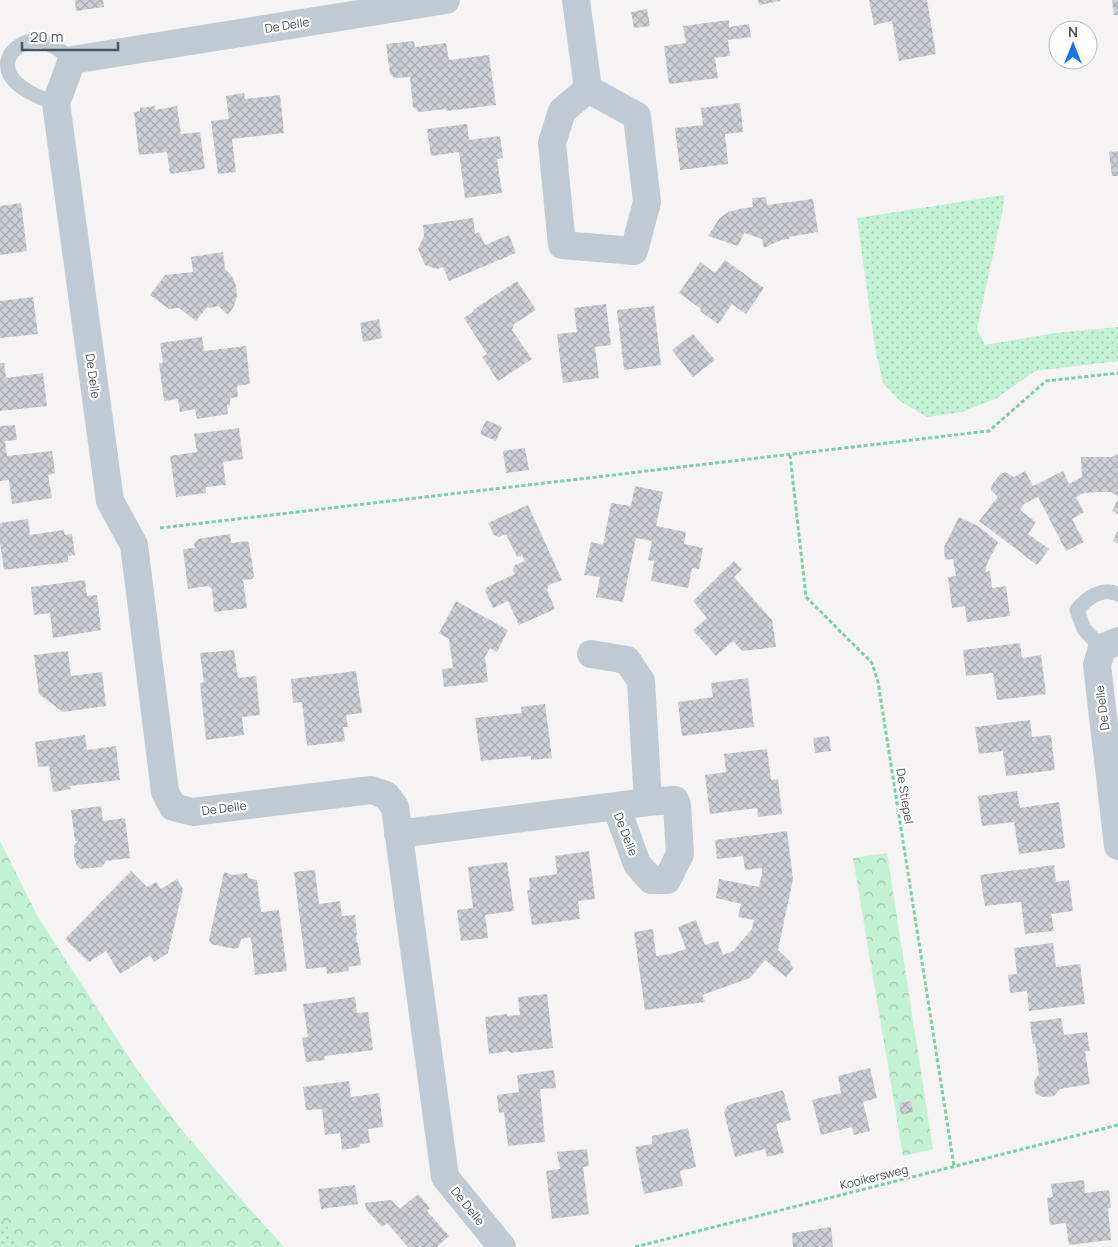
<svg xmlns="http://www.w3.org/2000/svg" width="1118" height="1247" font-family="Manrope,sans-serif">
	<defs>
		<pattern id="grass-dots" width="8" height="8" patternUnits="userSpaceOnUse" patternTransform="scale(1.25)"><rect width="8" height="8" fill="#c3f1d5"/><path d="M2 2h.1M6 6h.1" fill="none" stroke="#a0c6b0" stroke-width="1.8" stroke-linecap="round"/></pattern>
		<pattern id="forest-crowns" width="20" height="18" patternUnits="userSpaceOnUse" patternTransform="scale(1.25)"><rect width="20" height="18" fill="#c3f1d5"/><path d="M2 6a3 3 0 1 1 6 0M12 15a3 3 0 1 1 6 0" fill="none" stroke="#a0c6b0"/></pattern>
		<pattern id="building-cross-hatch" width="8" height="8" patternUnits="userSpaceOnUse" patternTransform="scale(1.25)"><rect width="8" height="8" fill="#cdcfd5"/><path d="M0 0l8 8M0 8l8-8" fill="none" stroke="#a8abb0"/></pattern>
	</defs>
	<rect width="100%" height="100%" fill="#f5f3f3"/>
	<path fill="url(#grass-dots)" d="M1004 195 1003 208 977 329 985 345 1055 333 1118 327V361L1035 371 997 398 962 412 927 417 900 401 883 383 875 348 857 218Z
		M0 1217 23 1247H0Z"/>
	<path fill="url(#forest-crowns)" d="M0 841 39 919 136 1068 180 1128 238 1196 284 1247H23L0 1217Z
		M887 853 933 1149 903 1156 853 858Z"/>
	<path fill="url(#building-cross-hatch)" d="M75 0H103L104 7 76 11Z
		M758 0H780V1L759 5Z
		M869 0H927L936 54 899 61 892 21 874 25Z
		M1112 0H1118V15H1114Z
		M647 9 650 26 634 28 631 12Z
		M729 20V27L749 24 751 37 728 40 730 56 715 58 718 78 669 84 664 46 686 43 683 26Z
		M414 41 415 47 446 43 449 60 489 55 496 105 446 111V109L419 112 413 107 410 77 395 78 390 74 386 44Z
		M244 93 245 99 280 95 284 133 232 139 236 172 218 174 211 121 229 119 226 96Z
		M740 103 743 132 725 134 728 164 680 170 675 128 703 125 701 108Z
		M155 106V110L177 106 181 134 200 132 205 169 170 174 167 152 139 155 134 112 140 111V108Z
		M467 124 469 140 500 136 503 158 497 159 502 193 465 198 459 152 431 156 427 129Z
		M1118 151V176H1112L1109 152Z
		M766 197 767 205 813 199 818 232 789 237V239L781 240 764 248 762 239 744 233 738 246 708 236 719 219 728 212 739 209 753 207 752 198Z
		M21 203 27 251 0 255V206Z
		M473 218 475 234 479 232 485 245 509 235 516 253 449 281 443 267 437 269 425 265 418 249 424 236 423 225Z
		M223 252 225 269 232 276 236 286 237 296 234 306 228 315 218 306 209 308 208 306 196 321 179 308 169 309 150 295 165 275 193 272 191 257Z
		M725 260 764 288 746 314 732 304 718 324 700 311 701 309 679 293 700 262 715 273Z
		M517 281 536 310 514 324 512 330 532 359 498 381 482 357 487 354 464 318 474 311 473 310Z
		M33 297 38 334 0 338V301Z
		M606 304 611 345 595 347 599 378 563 383 557 334 577 332 574 308Z
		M654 306 661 365 624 370 617 310Z
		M379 319 382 338 363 342 360 323Z
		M693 334 715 360 693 377 672 350Z
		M202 337 204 351 246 346 250 384 237 386 238 397 230 398V405H227L228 414 197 419 195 409 180 412 178 399 164 401 159 363H163L160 343Z
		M0 363H4L6 378 43 373 47 406 0 411Z
		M486 420 502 427 496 441 480 434Z
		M15 425 17 440 5 441 7 456 52 451 55 473 48 475 52 498 12 504 9 480 0 481V426Z
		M239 428 243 459 223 462 226 485 206 487V493L176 497 170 456 197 452 194 434Z
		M525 448 529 470 506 473 503 451Z
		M1118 454V496L1111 492H1098L1084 493 1076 497 1084 512 1072 519 1084 542 1066 551 1038 497 1024 504 1020 510 1036 522 1028 534 1049 549 1037 565 979 521 998 497 991 490 992 485 1000 474 1005 472 1014 477 1025 471 1033 486 1063 471 1069 484 1082 477 1081 457H1112Z
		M635 486 663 492 656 526 686 532 684 544 703 548 699 569 692 568 688 588 651 581 654 561 648 560 652 541 636 538 623 602 596 597 600 577 584 575 591 542 603 545 611 503 631 506Z
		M1118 499V514L1112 511Z
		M528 505 562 580 549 585 547 590 555 609 519 625 508 601 493 608 485 591 487 587 515 574 513 570 515 565 525 561 522 555 517 557 506 534 499 537 494 535 488 523Z
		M959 517 978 526 998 542 986 566V572L990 571 992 588 1006 586 1010 616 967 622 965 606 952 608 948 577 956 576 953 559 945 560 944 547Z
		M28 519 30 535 64 530 65 535 72 534 75 555 68 556V562L4 570 0 543V523Z
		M1118 530V543L1113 541Z
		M230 534 231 543 247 541 249 543 254 576 252 579 243 580 247 608 214 612 212 589 208 586 188 589 183 549 195 548 194 543 198 539Z
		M734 561 742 569 734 577 772 620 776 647 742 651 733 641 716 656 693 630 707 618 693 601Z
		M85 580 87 596 97 595 101 630 53 638 50 613 34 615 31 587Z
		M456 601 508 630 497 652 490 648 485 657 488 682 444 687 442 669 453 668 449 639 439 633Z
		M1020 643 1022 658 1041 655 1046 694 997 700 993 673 966 676 963 650Z
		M234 650 238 678 256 676 260 715 242 717 244 735 206 740 200 683 204 682 200 653Z
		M68 651 71 676 102 672 106 706 63 712 39 694 34 655Z
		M356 671 362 713 346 715 348 727H343L345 741 307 746 302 702 293 703 291 679Z
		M748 678 754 727 682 736 678 702 713 697 711 683Z
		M545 704 552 758 531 760V756L481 761 475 718 522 713 521 707Z
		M1030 720 1032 737 1051 735 1055 770 1006 776 1003 751 979 754 975 727Z
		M85 735 87 750 116 746 120 780 70 786 71 789 53 792 49 766 38 767 35 742Z
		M829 736 831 751 815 753 813 738Z
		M767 749 771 780 778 779 782 814 758 817 757 808 710 814 705 775 726 772 724 754Z
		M1017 791 1020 808 1059 802 1065 848 1019 854 1014 822 982 826 978 796Z
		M101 806 103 821 125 818 130 858 106 861 102 867 81 869 77 866 74 857V846L78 841H75L71 810Z
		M787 831 793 879 778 950 790 961 793 969 786 977 765 960 750 978 702 995 705 1002 645 1010 634 932 653 929 656 956 670 954 686 949 678 927 696 920 705 945 718 941 723 955 733 951 752 929 754 920 738 917 741 904 716 898 719 879 759 887 762 873V868L745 870 743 856 717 859 715 840Z
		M589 851 595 899 578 901 580 919 532 925 527 890H530L529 878 557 874 555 856Z
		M507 862 514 911 485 915 488 938 461 941 457 910 473 908 468 867Z
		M1054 865 1056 882 1069 880 1073 911 1051 914 1054 931 1025 934 1021 902 985 906 980 875Z
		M315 870 319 904 340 901 342 916 355 915 357 935H356L357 943H358L361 965 348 967 349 971 327 974 326 967 306 969 294 872Z
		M131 871 147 887 156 882 161 889 177 879 183 889 168 953 154 962 150 955 120 974 106 951 89 962 65 939Z
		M224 872 233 875 247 873 248 878 257 880 261 912 279 910 287 971 255 975 251 937 241 939 239 947 235 949 211 944 209 940Z
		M1053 943 1056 967 1080 964 1085 1004 1029 1011 1027 991 1010 993 1008 975 1017 974 1014 948Z
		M547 994 553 1048 510 1053 509 1051 489 1054 485 1017 507 1014V1016L520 1015 518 997Z
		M355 997 357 1013 368 1012 373 1050 324 1056 325 1060 306 1062 302 1038 308 1037 303 1004Z
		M1061 1018 1064 1035 1087 1032 1090 1051H1085L1090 1084 1060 1089 1054 1096 1042 1097 1035 1093 1034 1081 1039 1074 1035 1043 1033 1044 1030 1022Z
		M870 1068 877 1098 863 1102 870 1131 854 1135 852 1127 821 1135 812 1100 841 1093 838 1076Z
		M554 1070 556 1088 540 1089 545 1142 508 1146 504 1112 499 1113 497 1095 519 1092 517 1075Z
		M349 1081 351 1097 379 1093 383 1127 368 1129 370 1143 360 1144V1147L342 1150 340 1133 325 1135 322 1109 306 1110 303 1087Z
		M783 1090 791 1120 776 1124 784 1153 767 1157 765 1149 735 1157 724 1112 728 1105Z
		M911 1101 913 1112 901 1115 899 1103Z
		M688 1128 696 1167 680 1171 683 1186 644 1194 635 1147 652 1144V1136Z
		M587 1149 589 1166 583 1167 589 1214 552 1219 546 1171 560 1169 557 1152Z
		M1084 1180 1085 1193 1109 1190 1111 1208H1108L1111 1240 1069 1245 1066 1223 1050 1225 1047 1198 1053 1197 1051 1184Z
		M355 1185 358 1204 321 1209 318 1189Z
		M418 1194 430 1208 427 1211 449 1236 437 1247H408L387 1223 382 1227 366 1209 365 1203 391 1200 400 1209Z
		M831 1227 833 1247H793L792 1233Z"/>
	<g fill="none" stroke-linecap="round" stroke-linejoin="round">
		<path stroke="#7ad0a6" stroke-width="3" stroke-dasharray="4 2.5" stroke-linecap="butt" d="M790 455 806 597 872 663 878 682 954 1166
			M160 528 989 431 1046 381 1118 373
			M635 1247 1118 1125"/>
		<path stroke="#c1cad2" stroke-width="15" d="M56 103C40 98 19 90 10 75 0 55 23 37 42 41 53 44 63 52 72 60
			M1102 648 1084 629 1077 610C1087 598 1102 587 1118 594"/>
		<path stroke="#c1cad2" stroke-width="28" d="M446 0 72 60 56 103 110 501 134 545 165 792 173 807 193 812 371 790 386 795 395 807 445 1177 502 1247
			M576 0 588 89 562 111 552 143 562 245 634 251 647 202 637 116 588 89
			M1118 641 1102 648 1097 665 1118 846
			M591 654 627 660 641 681 648 802
			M398 834 648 802 675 800 677 805 680 854 667 880H651L637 864 616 806"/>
	</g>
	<g text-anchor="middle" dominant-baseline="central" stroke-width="4.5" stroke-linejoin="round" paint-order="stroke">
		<g font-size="12" fill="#4a5661" stroke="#fff">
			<text transform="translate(287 25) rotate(-9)">De Delle</text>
			<text transform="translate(93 376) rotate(82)">De Delle</text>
			<text transform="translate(1102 708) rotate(-97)">De Delle</text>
			<text transform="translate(905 796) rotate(81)">De Stiepel</text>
			<text transform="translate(224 808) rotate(-7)">De Delle</text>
			<text transform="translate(626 834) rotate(69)">De Delle</text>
			<text transform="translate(874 1177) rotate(-14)">Kooikersweg</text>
			<text transform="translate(468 1206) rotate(51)">De Delle</text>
		</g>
	</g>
	<g transform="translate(1073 45)"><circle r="24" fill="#ffffff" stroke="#b7bbc0"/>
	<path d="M0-4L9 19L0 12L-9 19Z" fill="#1a73e8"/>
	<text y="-8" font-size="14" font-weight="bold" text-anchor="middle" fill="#4a5661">N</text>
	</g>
	<path d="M22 42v8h96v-8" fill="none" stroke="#4a5661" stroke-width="2.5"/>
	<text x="30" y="42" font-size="15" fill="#4a5661" stroke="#ffffff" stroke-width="4" paint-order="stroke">20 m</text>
</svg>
